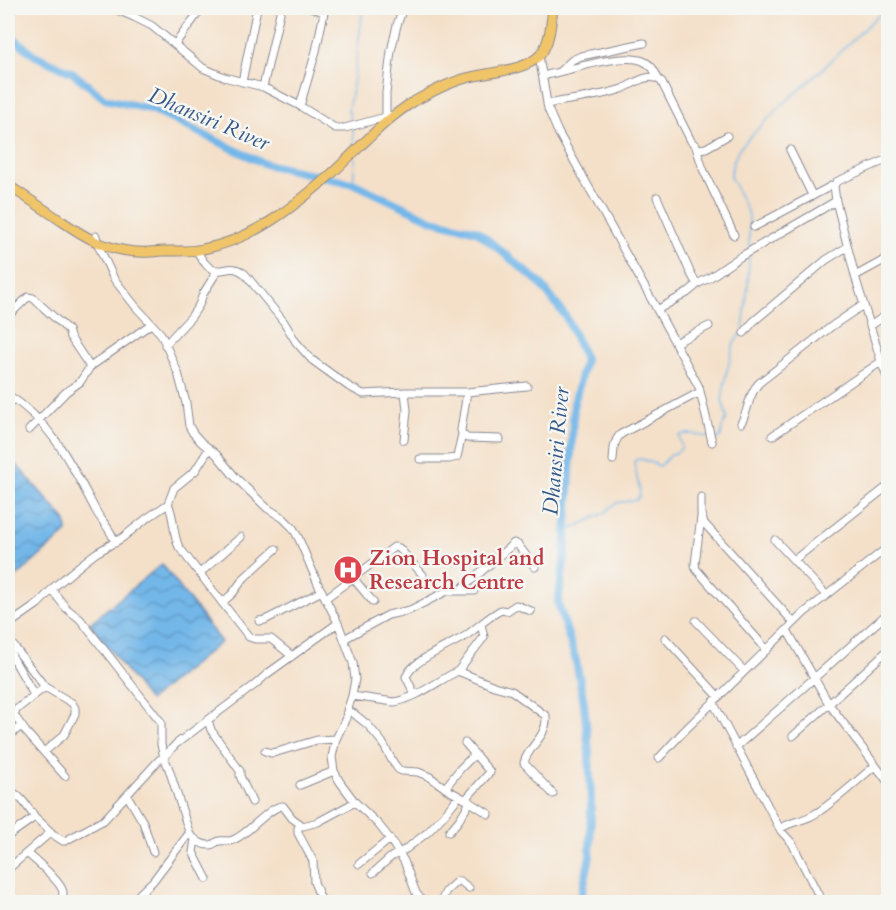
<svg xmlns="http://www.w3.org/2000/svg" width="896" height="910" font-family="Cardo,serif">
	<defs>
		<pattern id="water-waves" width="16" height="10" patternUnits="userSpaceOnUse" patternTransform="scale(1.5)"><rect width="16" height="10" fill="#73b7e9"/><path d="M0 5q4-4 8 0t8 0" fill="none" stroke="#5e95c0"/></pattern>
	</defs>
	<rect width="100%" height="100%" fill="#f6f6f2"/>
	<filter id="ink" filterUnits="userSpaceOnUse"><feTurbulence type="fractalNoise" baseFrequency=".0167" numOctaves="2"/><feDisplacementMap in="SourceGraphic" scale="12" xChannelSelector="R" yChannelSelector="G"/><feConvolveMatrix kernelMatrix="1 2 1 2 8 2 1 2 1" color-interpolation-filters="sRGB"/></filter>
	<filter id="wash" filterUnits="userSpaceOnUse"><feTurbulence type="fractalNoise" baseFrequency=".008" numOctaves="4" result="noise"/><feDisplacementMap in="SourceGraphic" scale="24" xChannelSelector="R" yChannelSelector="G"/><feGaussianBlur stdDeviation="1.35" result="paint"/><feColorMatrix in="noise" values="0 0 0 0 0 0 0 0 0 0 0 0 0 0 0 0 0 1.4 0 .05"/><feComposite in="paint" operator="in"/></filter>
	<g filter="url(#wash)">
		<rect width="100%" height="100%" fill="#f4e0c9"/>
		<path fill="url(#water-waves)" stroke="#4773a4" stroke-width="1.5" d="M8 455 66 521 67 532 16 577 8 565Z
			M162 564 221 642 149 701 90 623Z"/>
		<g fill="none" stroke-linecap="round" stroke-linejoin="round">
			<path stroke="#73b7e9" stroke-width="1.5" d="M350 119 348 108 353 85 363 8
				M353 128 354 148
				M353 184 355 158
				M749 248V215L730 176 733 163 738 150 750 137 783 104 813 78 874 19 888 8
				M743 329 748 285 749 256
				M713 438 717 439 721 437 722 427 727 418 722 400 726 375 734 343 741 333
				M567 531 603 514 616 503 636 500 639 497 640 491 634 464 635 460 641 459 660 466C664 462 667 458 671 455 683 449 683 450 679 436 687 431 699 436 709 437"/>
			<path stroke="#73b7e9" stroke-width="8" d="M8 33 34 55 73 73 105 99 150 109 265 164 355 184 432 220 477 231 540 283 566 317 585 359 574 404 565 556 558 603 576 661 584 704 589 753 591 802 590 856 580 902"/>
		</g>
	</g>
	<g filter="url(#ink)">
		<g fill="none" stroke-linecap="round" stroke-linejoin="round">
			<g stroke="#888894" stroke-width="9">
				<path id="minor" d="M113 8 134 17 152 26 203 68 224 77 263 87 300 106 335 128H345L393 115
					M312 8 324 12
					M175 44 202 8
					M539 56 548 109 558 132 654 304 699 387 712 442
					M560 71 572 60 581 56 644 43
					M543 76C566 71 622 52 643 61 652 65 655 71 658 79
					M242 82 257 8
					M263 87 281 8
					M547 104C572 99 598 97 622 89 634 84 649 71 661 81L691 141 699 149 706 148 727 136
					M300 106 316 51 325 8
					M386 117V93L391 51 397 25 403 8
					M696 147 703 169 734 235
					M790 150 812 195
					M888 159 836 182 834 186 836 201 855 276 881 361 888 380
					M657 197 690 272 695 281 699 283 709 278 740 257 836 201
					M754 227 835 184
					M96 236 99 247 114 279 136 307 161 334 178 373 186 403 189 426 193 433 201 442 216 454 236 478 267 508 283 518 293 528 299 539 318 584 338 623 353 663 355 679 352 696 347 711 346 718 336 739 332 757 334 771 340 782 355 802 378 824 390 839 404 861 416 893 423 902
					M196 250C200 256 205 266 212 269 225 274 230 262 245 274L284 322 296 342 312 360 348 386 363 394 405 392H467L527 386
					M855 276 888 258
					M657 310 687 293 699 283
					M8 316 28 297 33 298 68 330 70 337 90 367
					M870 326 888 314
					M744 333 753 322 826 260 847 247
					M675 343 709 326
					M165 345 191 317 199 305 203 294 218 270
					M467 392 461 430 462 434 467 438 500 439
					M8 395C53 423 72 466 96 511 102 522 112 530 115 543
					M741 423C749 410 748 394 759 383L832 326 863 305
					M29 430 66 392 80 382 90 367 151 324
					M772 436 888 357
					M404 440 407 410 405 392
					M420 459H449L457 457 462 434
					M613 460C614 451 613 441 621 434L700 392
					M701 497V514L704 523 794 623
					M168 504C175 517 172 533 179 547L249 637 255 639H271L292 656
					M701 517 695 564 696 569 767 650
					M775 540 826 595
					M794 560 888 486
					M200 573 241 537
					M353 578 373 602
					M52 590 66 608 80 619 161 722V745L164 757 169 769 190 835 187 836 153 881 131 902
					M460 590 514 543 518 545 535 567
					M326 598 394 547 399 548 423 575
					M222 603 233 593 244 578 276 549
					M259 621 265 620 322 591
					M696 621 744 671
					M8 625 38 604 55 586 83 563 96 553 122 538 146 519 165 506 168 504 174 488 195 471 209 449
					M787 630 829 704 888 650
					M665 638 718 696
					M8 639 16 649 45 687 72 703 75 708V714L64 735 44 752
					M344 639 388 615 410 610 447 591H474
					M8 649 34 695
					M458 671 484 637 481 624
					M45 687 17 709 14 715 26 732 65 776
					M415 695 406 677C413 659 450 646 467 635 478 627 488 617 501 610L507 611 516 605 531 611
					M352 696 394 702C418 698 437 681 458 671L494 686 512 691 546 716C548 737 527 747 524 763L553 794
					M713 702 781 831 792 843 822 902
					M347 711 353 713 368 725 382 742 393 762 398 769 402 771 418 772 430 777 448 790 470 802 489 814
					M208 720 211 730 240 771V776L252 802
					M793 736 829 704 888 782
					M8 737 21 726
					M465 743 490 772 466 799
					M736 747 888 613
					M265 751 271 753 277 752 317 740 336 739
					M659 758 683 732 804 613 888 547
					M300 785 334 771
					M445 788 460 769 475 754
					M8 790 17 795 23 801 35 817 54 835 63 841H65L104 820 159 760 164 757 176 744 256 684 267 674 338 623
					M127 795 143 822 153 852
					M300 825 298 828V833L313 861 314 882 322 902
					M780 829C791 821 804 821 815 814 836 801 856 781 875 766
					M449 832 459 820 470 802
					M190 835C196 840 202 846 211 845 214 844 216 842 219 841 224 840 228 842 233 840 249 834 269 806 283 806L292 818 303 826 318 822 355 802
					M8 836 35 817
					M195 839 193 852 207 879
					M27 853C35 860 63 883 63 893 63 897 61 899 59 902
					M359 864 390 839
					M8 869 51 832
					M373 873 391 857 406 849 428 832 444 815 459 796
					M441 902 446 891 457 881H460L469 888"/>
			</g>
			<g stroke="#888894" stroke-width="11">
				<path id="major" d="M8 185C24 196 41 207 57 218 72 228 87 239 104 245 118 250 134 253 149 252 154 252 158 251 163 251 176 251 190 252 203 249 252 240 292 208 328 177 356 152 381 122 413 102 429 93 446 84 463 79 485 72 525 72 540 55 550 43 551 23 553 8"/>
			</g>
			<use href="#minor" stroke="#fff" stroke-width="7"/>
			<use href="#major" stroke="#f0c469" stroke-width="9"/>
		</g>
	</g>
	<defs>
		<g id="hospital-disc" transform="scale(1.5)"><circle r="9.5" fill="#e0444e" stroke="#f6f6f2"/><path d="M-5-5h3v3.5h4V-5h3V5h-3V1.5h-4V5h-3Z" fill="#fff"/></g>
	</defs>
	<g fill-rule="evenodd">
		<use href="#hospital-disc" x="348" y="570"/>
	</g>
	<g text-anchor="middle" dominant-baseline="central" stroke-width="5" stroke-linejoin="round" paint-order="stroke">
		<g font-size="21" font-weight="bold" fill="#be3a42" stroke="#f6f6f2" text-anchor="start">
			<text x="369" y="558">Zion Hospital and<tspan x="369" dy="24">Research Centre</tspan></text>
		</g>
		<g font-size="22" font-style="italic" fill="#355888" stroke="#f6f6f2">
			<text transform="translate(209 119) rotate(23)">Dhansiri River</text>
			<text transform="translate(556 451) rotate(-85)">Dhansiri River</text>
		</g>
	</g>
	<rect width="896" height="910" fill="none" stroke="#f6f6f2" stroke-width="30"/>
</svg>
